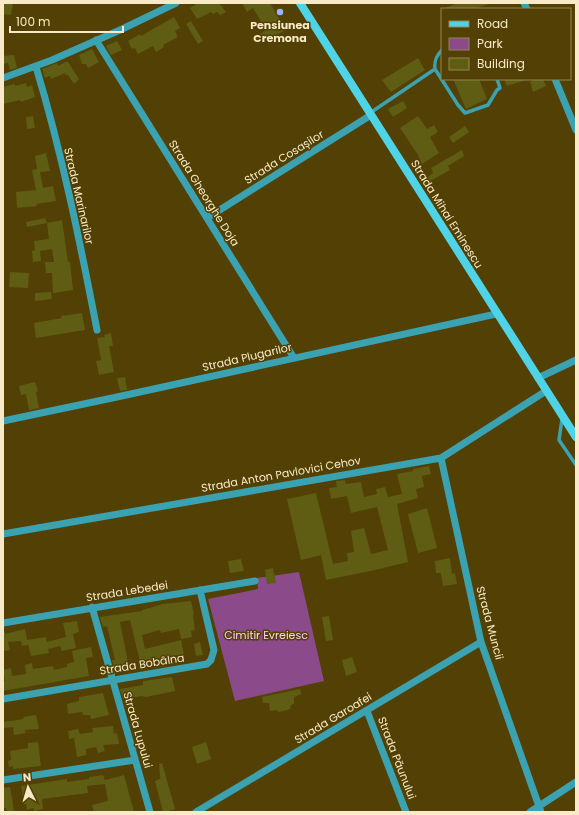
<svg xmlns="http://www.w3.org/2000/svg" width="579" height="815" font-family="Poppins,sans-serif">
	<rect width="100%" height="100%" fill="#534004"/>
	<path fill="#8b4a89" d="M299 572 324 681 235 701 208 599 258 589 257 578Z"/>
	<path fill="#5e5d13" d="M3 3H13L11 15 3 14Z
		M198 3H219L226 12 220 15 217 12 213 14 211 12 197 19 190 8Z
		M242 3H270L286 30 258 44 254 38 266 30 253 8 247 12Z
		M457 3H489V4L474 9H443Z
		M174 17 180 28 175 31 178 37 163 45 164 47 156 52 153 46 138 54 135 48 132 49 128 41 140 34 141 36Z
		M191 21 203 41 198 44 186 24Z
		M117 41 122 50 111 55 106 46Z
		M92 49 99 62 88 68 86 64H82L79 55Z
		M14 55 17 68 10 70 8 63 3 64V56Z
		M418 58 425 70 391 92 382 80Z
		M65 62H68L79 79 74 84 68 75H66L65 73 51 79 50 76 45 78 42 69 57 63 58 66Z
		M453 79H479L487 99 466 109Z
		M504 79H525L526 80 507 86Z
		M536 79H543L546 86 533 92 530 82Z
		M26 83 27 87 32 85 35 97 21 102 20 100 3 104V87L15 84V86Z
		M403 101 407 108 393 117 388 109Z
		M33 116 35 128 27 129 26 117Z
		M418 116 427 129 434 125 438 132 430 137 439 153 422 164 418 155 400 128Z
		M465 126 469 132 453 143 449 137Z
		M462 150 464 156 448 166 450 170 425 184 423 181 433 173 431 168Z
		M46 153 50 171 40 172 43 188 53 186 56 201 36 204 37 206 17 208 16 192 36 190 32 170 37 169 35 156Z
		M45 218 47 223 27 227 26 222Z
		M62 220 68 262H70L73 290 53 293 52 273H46L45 262H54L52 249 40 251 41 261 33 262 32 251 35 250 34 241 49 239 47 223Z
		M10 272 29 273 28 288 9 287Z
		M51 292 52 299 35 301V293Z
		M82 313 85 330 36 338 34 323 62 318 61 316Z
		M111 333 113 346H109L114 372 99 375 96 361 101 360 97 338 105 337 104 335Z
		M125 377 127 390 120 391 117 378Z
		M35 382 38 391 36 392 39 408 29 410 26 394 21 395 19 386Z
		M429 466 431 474 422 476 424 487 416 489 418 498 397 504 408 562 375 570 326 580 321 555 301 560 287 499 316 493 333 564 348 561 347 553 354 552 351 531 364 528 371 554 388 550 377 507 351 513 347 496 331 499 329 488 337 487 336 481 345 480 346 484 361 482 364 497 377 494 376 489 385 487 388 497 402 494 397 474 413 471V469Z
		M427 508 437 548 418 553 408 514Z
		M450 558 452 574 455 573 457 584 443 586 441 573H436L435 561Z
		M241 559 244 571 230 573 228 561Z
		M273 568 276 583 267 584 265 570Z
		M191 601 194 614 193 615 195 630 191 631 192 637 181 639 179 629 161 633 160 630 142 635 145 649 181 640 184 655 165 656 166 662 160 663V659L148 662V664L141 666 130 620 120 622 129 668 115 671 112 660H115L107 626 103 627 100 617 142 611V610L163 604Z
		M329 616 333 640 326 641 322 617Z
		M77 621 79 632 73 634 76 648 62 651 60 646 48 649 49 653 31 656 27 640 46 637 47 642 66 637 63 623Z
		M25 629 28 645 22 646 21 641 8 642 10 650 3 651V633L5 632V634Z
		M200 642 203 655 196 656 194 644Z
		M91 647 93 657 86 658 89 676 3 691V681H5L3 670 11 668 12 676 26 674 25 665 32 663 33 669 53 666 54 670 67 667V664L74 662 72 651Z
		M352 657 357 672 346 676 342 660Z
		M172 677 175 691 146 697 142 696 123 699 120 689 143 685V681Z
		M300 689 301 694 294 697V704L291 705 290 709 284 711 279 712 276 710 270 711 269 703H263L262 697Z
		M103 693 109 715 91 719 90 715H83L82 712 68 714 67 704 79 701V697Z
		M36 715 39 729 25 730 26 733 14 735 13 727 3 728V722L24 719 23 717Z
		M113 726 114 734 117 733 119 744 103 745 105 751 98 753 96 747 86 749V755L77 757 74 738 69 739 68 731 78 729 80 734 93 732 92 728Z
		M38 742 41 766 13 769V766L9 767 8 761 11 760 10 751 28 748V743Z
		M206 742 211 759 197 764 192 747Z
		M162 763 175 809 167 812H163L155 781 160 779 159 764Z
		M103 775 105 780 124 775 134 812H94L92 805 108 801 105 784 87 786 88 793 42 799 43 809 34 811 33 808 27 810 26 804H24L21 786 67 779V782L89 779V777Z
		M10 787 12 798 14 812H7L6 808 3 809V788Z"/>
	<g fill="none" stroke-linecap="round" stroke-linejoin="round">
		<path stroke="#3aa2b1" stroke-width="3.5" d="M442 50C436 56 434 61 435 69L458 105 465 113 488 105 497 90 500 88 497 79
			M370 113 435 69
			M562 419 559 440 576 465"/>
		<path stroke="#3aa2b1" stroke-width="7" d="M524 3 527 9
			M96 40 294 358
			M36 67C62 153 80 242 97 330
			M3 78 52 60 120 30 176 3
			M555 79 576 130
			M207 218 371 115
			M538 378 576 360
			M3 421 117 397 496 314
			M441 458 481 642 541 812
			M3 534 441 458 546 391
			M92 607 150 812
			M3 623 255 581
			M3 699 207 664 211 660 214 650 200 590
			M367 711 406 812
			M3 780 135 760
			M196 812 481 642
			M530 812 576 782"/>
		<path stroke="#4fd3e6" stroke-width="8" d="M300 3 576 437"/>
	</g>
	<circle fill="#9bb5fd" stroke="#534004" stroke-width="1.5" cx="280" cy="12" r="4"/>
	<g text-anchor="middle" dominant-baseline="central" stroke-width="3" stroke-linejoin="round" paint-order="stroke">
		<g font-size="11" font-weight="bold" fill="#f8eac8" stroke="#534004">
			<text x="280" y="25">Pensiunea<tspan x="280" dy="13">Cremona</tspan></text>
		</g>
		<g font-size="11" fill="#f8eac8" stroke="#534004">
			<text transform="translate(284 157) rotate(-32)">Strada Cosașilor</text>
			<text transform="translate(204 193) rotate(58)">Strada Gheorghe Doja</text>
			<text transform="translate(79 196) rotate(77)">Strada Marinarilor</text>
			<text transform="translate(447 214) rotate(58)">Strada Mihai Eminescu</text>
			<text transform="translate(247 357) rotate(-13)">Strada Plugarilor</text>
			<text transform="translate(281 474) rotate(-10)">Strada Anton Pavlovici Cehov</text>
			<text transform="translate(127 591) rotate(-9)">Strada Lebedei</text>
			<text transform="translate(490 623) rotate(75)">Strada Muncii</text>
			<text transform="translate(142 664) rotate(-9)">Strada Bobâlna</text>
			<text transform="translate(333 718) rotate(-31)">Strada Garoafei</text>
			<text transform="translate(138 730) rotate(74)">Strada Lupului</text>
			<text transform="translate(397 758) rotate(69)">Strada Păunului</text>
		</g>
		<g font-size="11" fill="#fdd0f9" stroke="#534004">
			<text x="266" y="635">Cimitir Evreiesc</text>
		</g>
	</g>
	<rect width="579" height="815" fill="none" stroke="#f8eac8" stroke-width="8"/>
	<rect x="441" y="8" width="130" height="72" fill="#534004" stroke="#958452"/>
	<rect x="449" y="21" width="20" height="6" fill="#4fd3e6" stroke="#958452"/>
	<text x="477" y="28" font-size="12" fill="#f8eac8">Road</text>
	<rect x="449" y="38" width="20" height="12" fill="#8b4a89" stroke="#958452"/>
	<text x="477" y="48" font-size="12" fill="#f8eac8">Park</text>
	<rect x="449" y="58" width="20" height="12" fill="#5e5d13" stroke="#958452"/>
	<text x="477" y="68" font-size="12" fill="#f8eac8">Building</text>
	<g transform="translate(28 787) rotate(355)" stroke="#534004" stroke-width="3" paint-order="stroke">
	<path d="M0-3L7 15L0 10L-7 15Z" fill="#f8eac8"/>
	<text y="-6" font-size="11" font-weight="bold" text-anchor="middle" fill="#f8eac8">N</text>
	</g>
	<path d="M10 26v6h113v-6" fill="none" stroke="#f8eac8" stroke-width="2"/>
	<text x="16" y="26" font-size="12" fill="#f8eac8" stroke="#534004" stroke-width="3" paint-order="stroke">100 m</text>
</svg>
